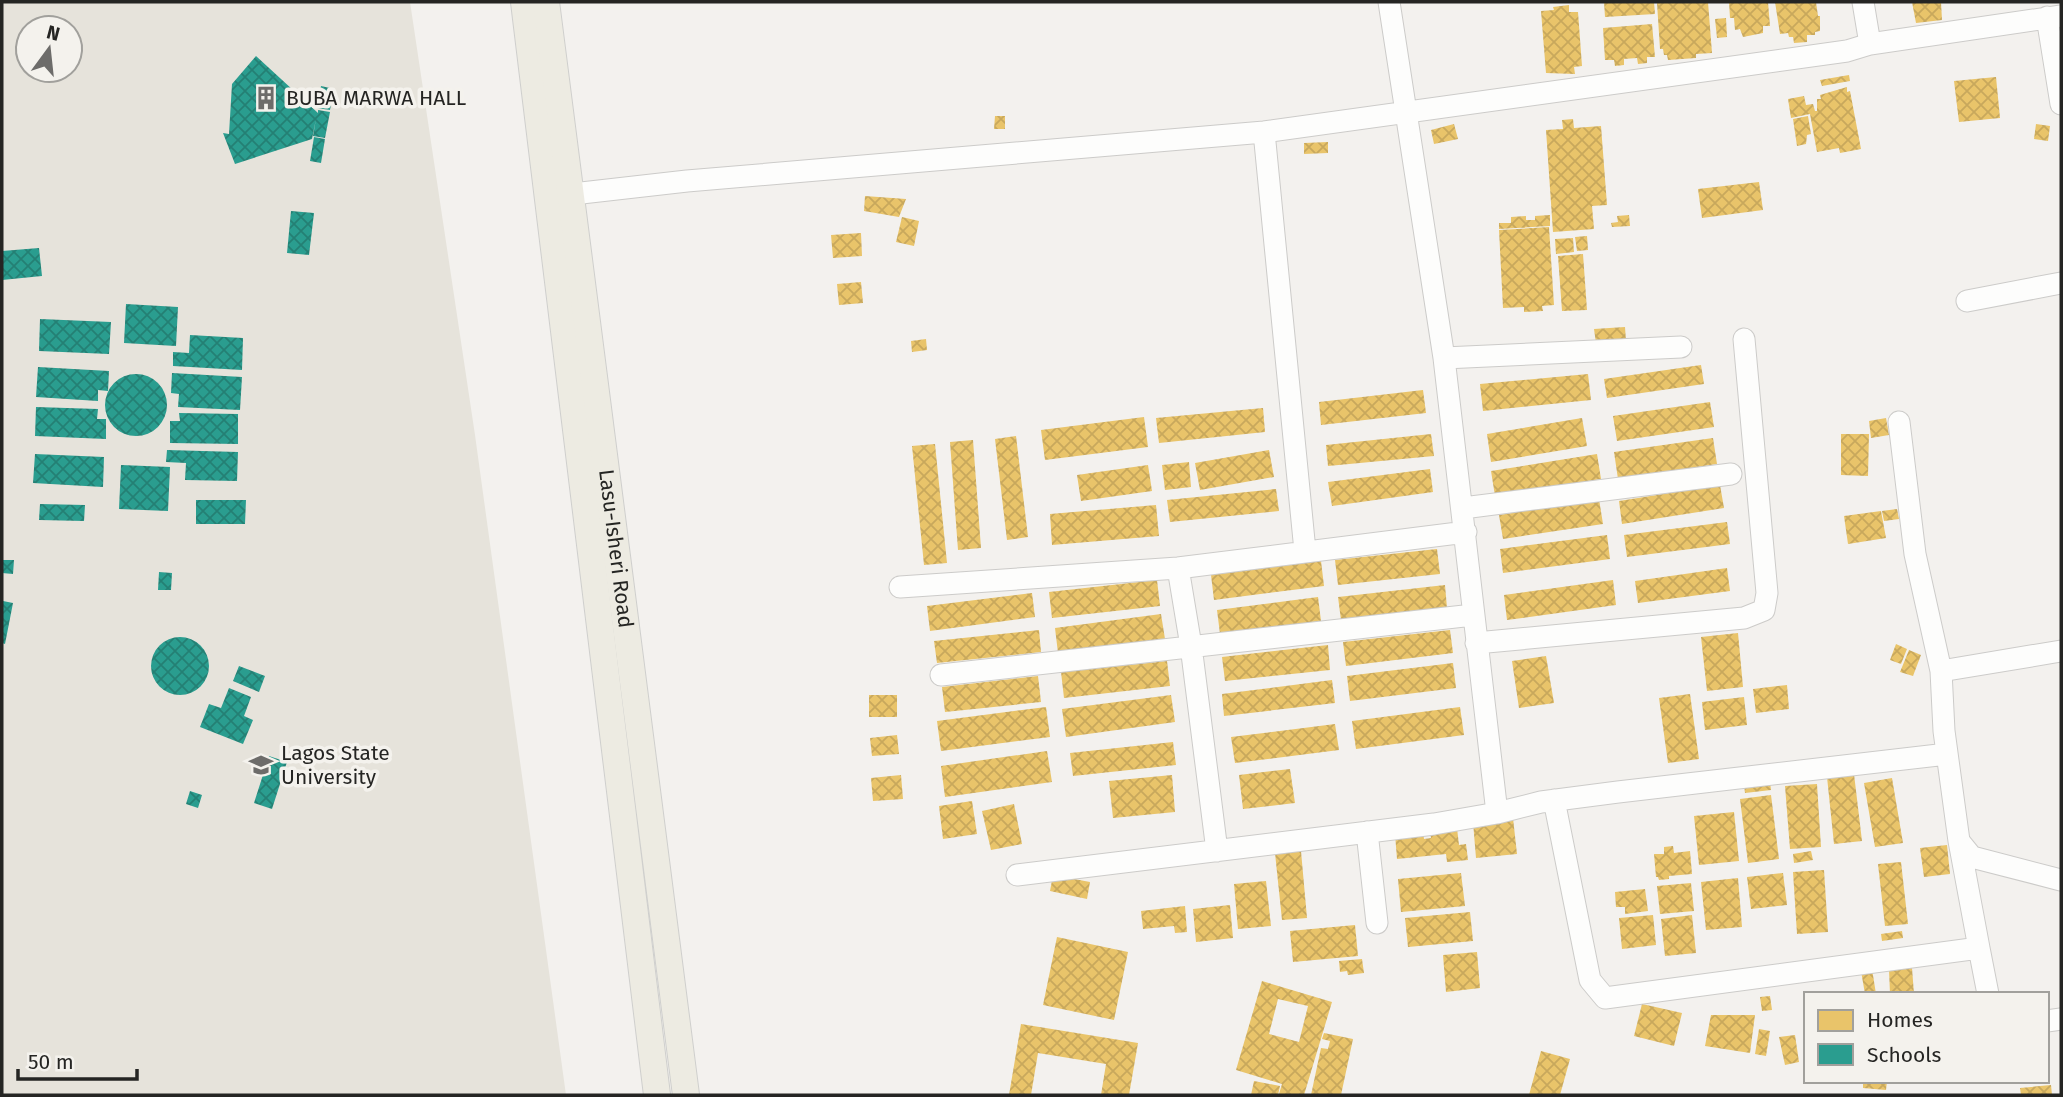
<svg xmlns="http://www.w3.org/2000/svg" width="2063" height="1097" font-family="'Fira Sans',sans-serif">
	<defs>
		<pattern id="homes-cross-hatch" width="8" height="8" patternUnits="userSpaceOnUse" patternTransform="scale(1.75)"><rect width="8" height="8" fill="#e9c46a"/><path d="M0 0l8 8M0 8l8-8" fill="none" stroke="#c8a85c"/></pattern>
		<pattern id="schools-cross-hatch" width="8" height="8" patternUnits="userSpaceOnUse" patternTransform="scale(1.75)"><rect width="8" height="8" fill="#2a9d8f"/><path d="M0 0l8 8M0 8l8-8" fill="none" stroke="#248074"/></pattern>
	</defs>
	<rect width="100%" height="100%" fill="#f3f1ee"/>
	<path fill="#e6e3db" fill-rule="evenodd" d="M2 2H410L475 435 566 1095H2ZM28 28H70V70H28Z"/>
	<path fill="url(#homes-cross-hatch)" fill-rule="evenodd" d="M1604 2H1654L1655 14 1605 17Z
		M1660 2H1708L1712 53 1696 54V58L1668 60 1667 55H1664L1663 49H1660L1657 3Z
		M1729 2H1768L1770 26H1763V33L1743 37 1740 29 1735 30 1734 18H1730Z
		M1775 2H1816L1818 16H1820V31L1815 32V35H1807V42L1794 43 1793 37H1789L1788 33 1780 34Z
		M1912 2H1941L1942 20 1916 23Z
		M1569 5V12H1578L1582 66 1574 67 1575 74 1546 73 1541 11 1554 10 1553 7Z
		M1726 18 1727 37 1717 38 1715 19Z
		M1652 24 1655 57H1647V63L1638 64 1637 58 1624 59V65L1615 66 1614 60H1605L1603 28Z
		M1849 75 1850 81 1822 86 1820 80Z
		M1996 77 2000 118 1959 122 1954 81Z
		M1847 87V92L1850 91 1861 149 1840 153 1839 148 1817 152 1810 114 1791 118 1788 99 1804 96 1806 105 1813 104 1815 111H1817V99H1821L1820 95Z
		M995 116H1005V129H994Z
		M1808 116 1811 134 1807 135 1806 144 1797 146 1793 119Z
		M1573 119 1574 128 1601 126 1607 205 1592 206 1594 229 1553 232 1546 130 1563 129 1562 120Z
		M1454 124 1458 139 1434 144 1431 130Z
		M2036 124 2050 126 2048 141 2034 139Z
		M1328 142V153L1304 154V143Z
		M1759 182 1763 210 1702 218 1698 189Z
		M865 196 906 199 899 217 864 211Z
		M1550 215V226L1499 229V223H1511V217L1526 216V220H1535V216Z
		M1629 215 1630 226 1612 227 1611 223 1618 222 1617 216Z
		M902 217 919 221 914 246 896 242Z
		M1549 227 1554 305 1542 306 1543 311 1524 312V307L1503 308 1499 230Z
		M861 233 862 256 833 258 831 235Z
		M1587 236 1588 250 1577 251 1575 237Z
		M1573 238 1574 252 1556 254 1555 239Z
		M1583 254 1587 310 1562 311 1558 256Z
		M861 282 863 303 839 305 837 284Z
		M1625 327 1626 341 1596 343 1594 329Z
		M926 339 927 350 912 352 911 341Z
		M1701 365 1704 384 1607 398 1604 379Z
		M1588 374 1591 400 1483 411 1480 384Z
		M1423 390 1426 413 1321 425 1319 402Z
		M1710 402 1714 427 1617 441 1613 416Z
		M1263 408 1265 432 1159 443 1156 418Z
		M1144 417 1148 447 1045 460 1041 430Z
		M1582 418 1587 446 1491 462 1487 434Z
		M1886 418 1889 435 1871 438 1869 421Z
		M1431 434 1434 456 1328 466 1326 445Z
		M1841 434H1869L1868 476 1841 475Z
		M1016 436 1028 537 1007 540 995 439Z
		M1713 438 1717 464 1618 479 1614 452Z
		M973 440 981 548 958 550 950 442Z
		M935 444 947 563 924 565 912 446Z
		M1269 450 1274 477 1200 490 1195 463Z
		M1597 454 1601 479 1495 496 1491 471Z
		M1189 462 1191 487 1165 490 1162 465Z
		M1148 465 1152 491 1081 501 1077 475Z
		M1430 469 1433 492 1332 506 1328 482Z
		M1720 485 1724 508 1622 524 1619 501Z
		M1276 489 1279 511 1170 522 1167 500Z
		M1599 499 1603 524 1503 539 1499 515Z
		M1156 505 1159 536 1052 545 1050 514Z
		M1897 509 1899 519 1884 521 1882 511Z
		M1881 511 1886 538 1848 544 1844 516Z
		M1727 522 1730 544 1627 557 1624 535Z
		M1607 535 1610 559 1503 573 1500 549Z
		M1437 549 1440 574 1338 585 1335 560Z
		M1321 561 1324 586 1214 600 1211 575Z
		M1727 568 1730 591 1638 603 1635 581Z
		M1157 580 1160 606 1052 618 1049 592Z
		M1613 580 1616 605 1507 620 1504 595Z
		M1445 585 1447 608 1341 620 1338 597Z
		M1032 593 1035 617 930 631 927 606Z
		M1318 597 1321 621 1220 634 1217 610Z
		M1161 614 1165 639 1058 653 1055 628Z
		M1039 630 1041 652 937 663 934 641Z
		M1450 630 1453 653 1346 666 1343 642Z
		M1738 633 1743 687 1707 691 1701 637Z
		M1896 644 1907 649 1901 664 1890 660Z
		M1328 645 1330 670 1225 681 1222 657Z
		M1909 650 1921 655 1913 676 1900 672Z
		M1546 656 1554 703 1519 708 1512 661Z
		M1167 661 1170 686 1064 698 1061 672Z
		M1453 663 1456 688 1350 701 1347 676Z
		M1038 676 1041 702 945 712 942 687Z
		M1332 680 1335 703 1224 716 1222 694Z
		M1787 685 1789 709 1756 713 1753 689Z
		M1690 694 1699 759 1668 763 1659 698Z
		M869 695H897V717H869Z
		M1171 695 1175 722 1066 737 1062 709Z
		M1744 697 1747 725 1705 730 1702 702Z
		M1046 707 1050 737 941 751 937 721Z
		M1460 707 1464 735 1356 749 1352 721Z
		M1335 724 1339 750 1235 763 1231 737Z
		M897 735 899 754 872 756 870 738Z
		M1173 742 1176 765 1073 776 1070 753Z
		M1047 751 1052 782 945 797 941 766Z
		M1290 769 1295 803 1243 809 1239 775Z
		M1854 774 1862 841 1834 844 1827 777Z
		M901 775 903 799 873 801 871 778Z
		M1172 775 1175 812 1113 818 1109 781Z
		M1892 778 1903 843 1875 847 1864 783Z
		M1770 782 1771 790 1745 793 1744 785Z
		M1817 784 1821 847 1790 849 1785 786Z
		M1771 795 1779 859 1748 863 1740 799Z
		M972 801 977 834 943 839 939 806Z
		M1014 804 1022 844 991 850 982 811Z
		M1734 812 1739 861 1699 865 1694 816Z
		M1513 818 1517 854 1476 858 1473 822Z
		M1457 828 1459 845 1466 844 1468 860 1447 862 1446 854 1397 859 1395 834 1423 832 1424 839 1431 838 1430 831Z
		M1947 845 1950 874 1924 877 1920 848Z
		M1673 846 1674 853 1690 851 1692 874 1669 876V879L1659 880 1658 877H1656L1654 854H1664V847Z
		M1301 851 1307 918 1282 920 1275 853Z
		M1811 851 1813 860 1794 863 1793 854Z
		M1901 862 1908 924 1885 926 1878 864Z
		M1824 870 1828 932 1797 934 1793 872Z
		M1461 873 1465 906 1401 912 1398 879Z
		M1783 873 1787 905 1751 909 1747 877Z
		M1053 875 1090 882 1087 899 1050 891Z
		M1738 878 1742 927 1706 930 1701 882Z
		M1266 881 1271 926 1238 929 1234 884Z
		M1691 883 1694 911 1660 914 1657 886Z
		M1645 889 1648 911 1625 914V907H1616L1615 892Z
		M1230 905 1233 938 1196 942 1193 909Z
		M1185 906 1187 932 1175 933 1174 926 1143 929 1141 911Z
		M1470 912 1473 941 1408 947 1405 918Z
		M1653 915 1656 945 1622 949 1619 918Z
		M1692 915 1696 953 1665 956 1661 919Z
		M1355 925 1358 956 1293 962 1290 931Z
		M1902 931 1903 938 1882 941 1881 934Z
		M1057 937 1128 952 1114 1020 1043 1005Z
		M1477 952 1480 988 1446 992 1443 955Z
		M1362 959 1364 973 1348 975 1347 971 1340 972 1339 961Z
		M1912 968 1914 994H1890L1889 970Z
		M1872 969 1876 994H1865L1861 971Z
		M1262 981 1332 1002 1304 1095 1279 1094 1282 1084 1236 1070ZM1278 999 1308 1006 1299 1042 1269 1034Z
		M1770 996 1772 1010 1762 1011 1760 997Z
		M1642 1004 1682 1013 1674 1046 1634 1036Z
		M1711 1015H1755L1750 1053 1705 1046Z
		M1021 1024 1138 1043 1129 1095H1101L1106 1064 1038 1053 1031 1095H1009Z
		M1759 1029 1770 1031 1766 1056 1755 1054Z
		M1324 1033 1353 1039 1341 1095H1311L1321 1048 1328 1049 1330 1041 1322 1039Z
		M1795 1035 1799 1062 1785 1065 1779 1037Z
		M1541 1051 1570 1059 1560 1095H1529Z
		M1254 1081 1280 1086 1278 1095H1251Z
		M1863 1081H1887L1886 1090 1863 1088Z
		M2051 1085 2052 1095H2021L2020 1088Z"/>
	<path fill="url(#schools-cross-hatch)" d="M256 56 318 113V110L330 112 325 138 313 136 316 119 312 139 235 164 223 133 229 134 232 84Z
		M321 86 334 89 330 110 317 108Z
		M314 137 325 139 321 163 310 161Z
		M291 211 314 213 309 255 287 253Z
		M39 248 42 276 2 280V251Z
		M126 304 178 307 176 346 124 343Z
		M40 319 111 322 109 354 39 351Z
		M190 335 243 338 242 370 173 366V352L189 353Z
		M38 367 109 371 108 391 98 390V401L36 397Z
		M172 373 242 377 240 410 178 407 179 394 171 393Z
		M105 405a31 31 0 1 1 62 0a31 31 0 1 1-62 0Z
		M36 407 98 409 97 419H106V439L35 436Z
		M179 413 238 414V444L170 443V421H180Z
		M167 450 238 452 237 481 185 480 186 463 166 462Z
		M35 454 104 457 103 487 33 483Z
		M121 465 170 467 168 511 119 509Z
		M196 500H246L245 524H196Z
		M40 504 85 505 84 521 39 520Z
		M2 560H14L13 574 2 573Z
		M159 572 172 573 171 590H158Z
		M3 601 13 603 5 644 2 643Z
		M151 666a29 29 0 1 1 58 0a29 29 0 1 1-58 0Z
		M239 666 265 676 259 692 233 681Z
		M229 688 251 697 244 716 253 720 243 744 200 727 209 704 221 708Z
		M269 756 287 762 272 809 254 803Z
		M190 791 202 795 198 808 186 804Z"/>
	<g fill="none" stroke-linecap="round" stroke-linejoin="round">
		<g stroke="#cccbc9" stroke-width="23">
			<path id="minor" d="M1389 2 1444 358 1497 813
				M2047 17 2061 104
				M1870 44 2061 16
				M1264 132 1305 551
				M555 196 687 181 1264 132 1847 51 1870 44 1863 2
				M1967 301 2061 283
				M1444 358 1681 347
				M1899 422 1915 554 1941 671 1944 731 1959 841 1979 948
				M1463 508 1731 474
				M1178 568 1191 646 1217 851
				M900 587 1178 568 1466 532
				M1476 643 1744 618 1764 610 1767 593 1744 339
				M1941 671 2061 651
				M941 675 1473 615
				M1554 800 1590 980 1605 998 1979 948 1988 994
				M1367 832 1377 923
				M1959 841 1972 857 2061 880
				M1017 875 1434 824 1497 813 1541 802 1618 792 1947 754
				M2047 1021 2061 1019"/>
		</g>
		<g stroke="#cfcfcd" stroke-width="28">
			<g id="major">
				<path d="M524 2 657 1095"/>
				<path id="s1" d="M546 2 686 1095"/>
			</g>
		</g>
		<use href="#minor" stroke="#fdfdfc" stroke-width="21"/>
		<use href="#major" stroke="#edebe2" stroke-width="26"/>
	</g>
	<defs>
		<g id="building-bare" transform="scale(1.89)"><path d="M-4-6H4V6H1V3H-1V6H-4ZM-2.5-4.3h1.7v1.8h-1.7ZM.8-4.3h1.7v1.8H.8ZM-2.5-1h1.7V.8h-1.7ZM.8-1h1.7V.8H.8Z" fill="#6d6c6a" stroke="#f4f2ed" stroke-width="2.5" paint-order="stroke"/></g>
		<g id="university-bare" transform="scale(1.89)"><path d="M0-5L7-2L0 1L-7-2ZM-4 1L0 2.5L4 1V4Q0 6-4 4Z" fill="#6d6c6a" stroke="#f4f2ed" stroke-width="2.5" paint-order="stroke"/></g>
	</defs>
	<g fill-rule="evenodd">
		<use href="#building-bare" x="266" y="98"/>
		<use href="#university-bare" x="261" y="765"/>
	</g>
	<g text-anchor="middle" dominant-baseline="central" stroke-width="7" stroke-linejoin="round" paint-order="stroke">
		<g font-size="21" fill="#252523" stroke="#f4f2ed" text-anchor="start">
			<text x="286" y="98">BUBA MARWA HALL</text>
			<text x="281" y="753">Lagos State<tspan x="281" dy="24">University</tspan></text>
		</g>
		<g font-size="21" fill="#252523" stroke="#f4f2ed">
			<text stroke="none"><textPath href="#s1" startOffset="551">Lasu-Isheri Road</textPath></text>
		</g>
	</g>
	<rect width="2063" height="1097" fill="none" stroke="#252523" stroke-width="7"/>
	<rect x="1804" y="992" width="245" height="91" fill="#f4f2ed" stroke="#a1a09c" stroke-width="2"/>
	<rect x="1818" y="1010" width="35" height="21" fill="#e9c46a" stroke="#a1a09c" stroke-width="2"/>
	<text x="1867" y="1027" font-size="21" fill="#252523">Homes</text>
	<rect x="1818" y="1044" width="35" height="21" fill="#2a9d8f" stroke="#a1a09c" stroke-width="2"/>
	<text x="1867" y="1062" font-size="21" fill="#252523">Schools</text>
	<g transform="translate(49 49) rotate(15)"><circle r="33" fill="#f4f2ed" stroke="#a1a09c" stroke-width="2"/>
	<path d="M0-5L12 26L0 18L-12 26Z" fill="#6d6c6a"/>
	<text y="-10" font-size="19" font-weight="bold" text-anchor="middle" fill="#252523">N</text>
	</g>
	<path d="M18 1069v10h119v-10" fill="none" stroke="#252523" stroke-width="3.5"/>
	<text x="28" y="1069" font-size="21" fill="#252523" stroke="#f4f2ed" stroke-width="5" paint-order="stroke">50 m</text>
</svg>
